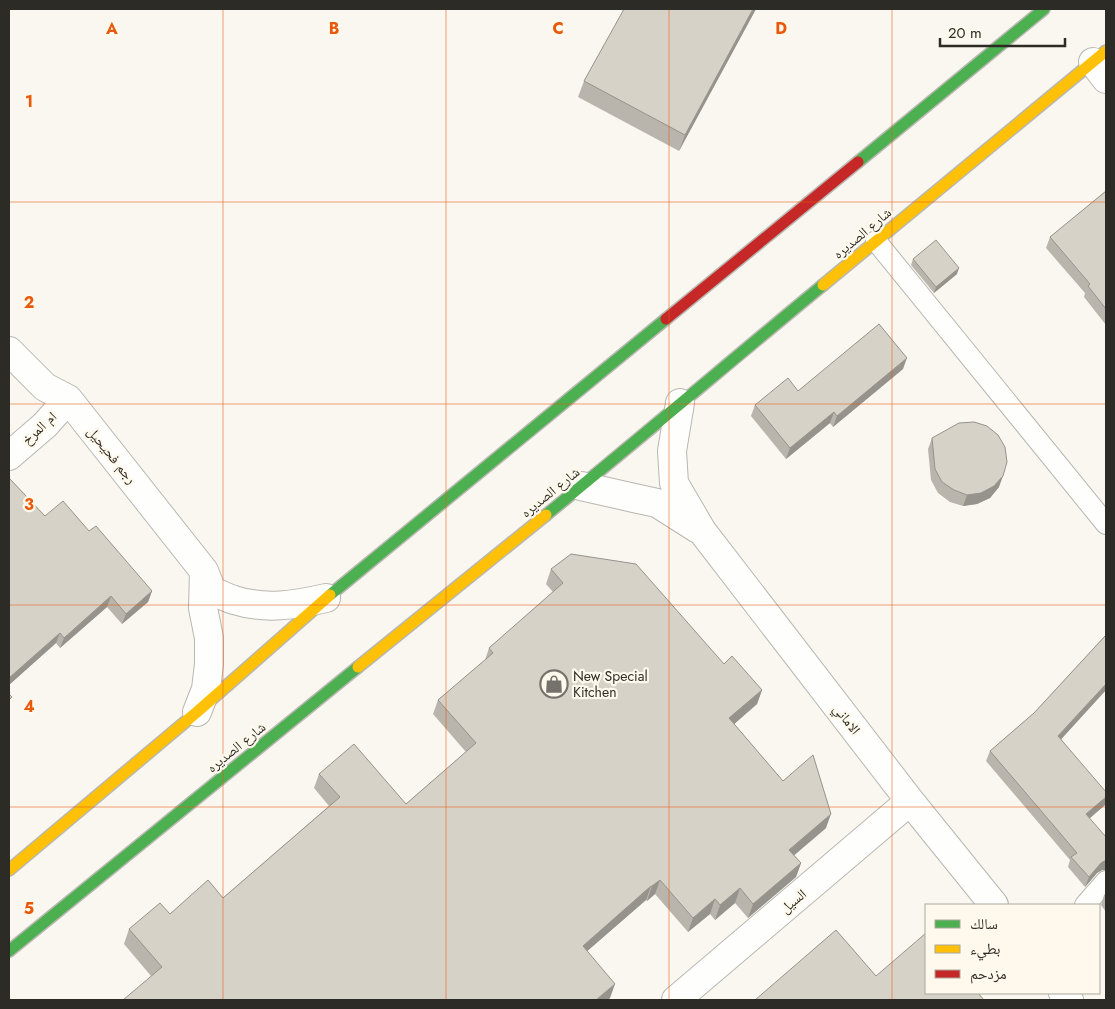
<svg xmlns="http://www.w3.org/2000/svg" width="1115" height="1009" font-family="Jost,'Noto Naskh Arabic',sans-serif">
	<rect width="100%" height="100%" fill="#faf7f0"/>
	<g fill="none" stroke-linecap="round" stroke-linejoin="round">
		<g stroke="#b9b7b1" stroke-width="22">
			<path id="lane" d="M876 241 1106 524
				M1085 905 1106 881"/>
		</g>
		<g stroke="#b9b7b1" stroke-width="30">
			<path id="street" d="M1093 62 1106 79
				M9 351 45 387 68 399 204 571 212 591C220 594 227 598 234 600 265 610 296 605 326 598
				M680 403 672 451 674 483 702 531 910 801 994 905
				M9 456 45 425 68 399
				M581 486 634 498 657 503 698 529
				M197 712 206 689 209 664V638L203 608 204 571
				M1063 993 1069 1000
				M676 1000 910 801"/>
		</g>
		<g stroke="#b9b7b1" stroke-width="14">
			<path id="fast" d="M858 162 1044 9
				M546 515C639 439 731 361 823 285
				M330 595 666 319
				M9 951 358 667"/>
		</g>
		<g stroke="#b9b7b1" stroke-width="14">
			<path id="slow" d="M823 285 1106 51
				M358 667 546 515
				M9 870 197 712 330 595"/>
		</g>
		<g stroke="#b9b7b1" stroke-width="14">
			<path id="jam" d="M666 319 858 162"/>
		</g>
		<use href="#lane" stroke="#fefefd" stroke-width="20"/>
		<use href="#street" stroke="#fefefd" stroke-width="28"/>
		<use href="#fast" stroke="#4caf50" stroke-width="11"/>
		<use href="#slow" stroke="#ffc107" stroke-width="11"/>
		<use href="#jam" stroke="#c62828" stroke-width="11"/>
	</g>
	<path fill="#b9b5ac" d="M756 9 679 151 578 97 584 81Z
		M1106 191V325L1084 297 1085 293 1046 248 1050 237Z
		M913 259 957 274 934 293 911 265Z
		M903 369 833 427 830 423 786 459 751 416 755 405 798 391Z
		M932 438 999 487 990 498 977 504 963 506 950 502 938 493 931 480 928 449Z
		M9 478 45 516 89 531 152 591 148 602 122 624 107 607 60 648 56 643 9 685Z
		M551 569 724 664 762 690 757 704 734 724 783 781 826 828 794 855 801 863 796 877 748 918 735 903 715 920 710 914 688 932 655 894 647 901 646 900 587 951 610 998 151 976 124 944 129 929 170 914 223 898 329 806 314 788 319 774 406 804 466 752 433 714 438 700 485 660 489 648 553 592 546 584Z
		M1106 635V690L1061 739 1105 805 1090 818 1102 870 1097 873 1085 887 1068 867 1070 860 986 761 990 751 1034 713Z
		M1106 893V912L1101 905 1104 895Z"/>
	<path fill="#96938c" d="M753 9H756L679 151 685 135Z
		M959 268 957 274 934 293 936 287Z
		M907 358 903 369 833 427 837 416Z
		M834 412 830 423 786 459 790 448Z
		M1003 476 999 487 990 498 977 504 963 506 967 495Z
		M152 591 148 602 122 624 126 614Z
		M111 596 107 607 60 648 64 638Z
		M60 633 56 643 9 685V678Z
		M1106 684V690L1055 746 1058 736Z
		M762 690 757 704 724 733 729 718Z
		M1106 797V801L1105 805 1083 824 1086 814Z
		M831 814 826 828 784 864 789 850Z
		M1105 860H1106V870H1102L1097 873 1085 887 1089 877 1101 863Z
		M801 863 796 877 748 918 753 904Z
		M660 880 655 894 647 901 652 886Z
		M651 886 646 900 577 960 583 946Z
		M740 888 735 903 715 920 720 905Z
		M715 899 710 914 688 932 693 918Z
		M615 984 610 998 608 1000H596Z"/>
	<path fill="#d7d2c8" stroke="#96938c" d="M624 9H753L685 135 584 81Z
		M1106 191V309L1088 286 1090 284 1050 237Z
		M936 240 959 268 936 287 913 259Z
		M879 324 907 358 837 416 834 412 790 448 755 405 788 378 798 391Z
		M974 422 987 426 998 435 1005 447 1007 462 1003 476 994 486 981 493 967 495 954 490 942 482 935 469 932 438 959 423Z
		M9 478 45 516 63 501 89 531 96 526 152 591 126 614 111 596 64 638 60 633 9 678Z
		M571 554 636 564 724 664 732 656 762 690 729 718 783 781 813 755 831 814 789 850 801 863 753 904 740 888 720 905 715 899 693 918 660 880 652 886H651L583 946 615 984 596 1000H123L162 967 129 929 160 903 170 914 208 880 223 898 340 797 319 774 354 744 406 804 476 743 438 700 493 653 489 648 563 583 551 569Z
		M1106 635V684L1058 736 1106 792V797L1086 814 1106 837V860L1101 863 1089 877 1071 857 1077 853 990 751 1034 713Z
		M9 694 12 697 9 700Z
		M836 930 876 976 926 933V993H978L984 1000H755Z"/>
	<path fill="none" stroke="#e8590c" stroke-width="1" stroke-opacity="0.55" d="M223 9V1000M446 9V1000M669 9V1000M892 9V1000M9 202H1106M9 404H1106M9 605H1106M9 807H1106"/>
	<defs>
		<g id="shop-ring" transform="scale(1.4375)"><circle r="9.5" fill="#fef9ec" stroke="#75726c" stroke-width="1.5"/><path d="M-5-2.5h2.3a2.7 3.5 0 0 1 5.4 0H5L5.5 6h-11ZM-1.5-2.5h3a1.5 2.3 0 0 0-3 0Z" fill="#75726c"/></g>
	</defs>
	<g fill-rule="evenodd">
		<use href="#shop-ring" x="554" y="684"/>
	</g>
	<g text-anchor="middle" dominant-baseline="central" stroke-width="4.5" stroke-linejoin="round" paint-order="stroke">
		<g font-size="14" fill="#2d2b25" stroke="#fef9ec">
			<text transform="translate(862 233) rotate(-40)">شارع الصديره</text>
			<text transform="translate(39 428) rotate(-43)">ام المرخ</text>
			<text transform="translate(112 455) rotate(51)">رجم فحيحيل</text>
			<text transform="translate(550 492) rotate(-39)">شارع الصديره</text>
			<text transform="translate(847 719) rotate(52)">الاماني</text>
			<text transform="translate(236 747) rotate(-39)">شارع الصديره</text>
			<text transform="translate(793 901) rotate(-40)">السيل</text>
		</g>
		<g font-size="14" fill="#2d2b25" stroke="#fef9ec" text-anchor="start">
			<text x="573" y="676">New Special<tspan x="573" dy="16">Kitchen</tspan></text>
		</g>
	</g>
	<g font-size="16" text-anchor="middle" font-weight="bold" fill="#e8590c" stroke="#fef9ec" stroke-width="4.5" stroke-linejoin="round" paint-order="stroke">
		<text x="112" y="34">A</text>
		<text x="334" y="34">B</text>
		<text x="558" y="34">C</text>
		<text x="781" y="34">D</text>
		<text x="29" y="107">1</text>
		<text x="29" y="308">2</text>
		<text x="29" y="510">3</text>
		<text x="29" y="712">4</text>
		<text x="29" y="914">5</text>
	</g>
	<rect width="1115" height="1009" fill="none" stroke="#2d2b25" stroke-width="20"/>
	<rect x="925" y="904" width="175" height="90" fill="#fef9ec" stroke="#aaa79c"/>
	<rect x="935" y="920" width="25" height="8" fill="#4caf50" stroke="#aaa79c"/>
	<text x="970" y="929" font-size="15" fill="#2d2b25">سالك</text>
	<rect x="935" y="945" width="25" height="8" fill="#ffc107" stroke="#aaa79c"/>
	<text x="970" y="954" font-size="15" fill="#2d2b25">بطيء</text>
	<rect x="935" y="970" width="25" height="8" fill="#c62828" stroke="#aaa79c"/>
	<text x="970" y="979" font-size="15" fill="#2d2b25">مزدحم</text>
	<path d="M940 38v8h125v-8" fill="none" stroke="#2d2b25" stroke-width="2.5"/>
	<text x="948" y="38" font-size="15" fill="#2d2b25" stroke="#fef9ec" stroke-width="4" paint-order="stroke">20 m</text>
</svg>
